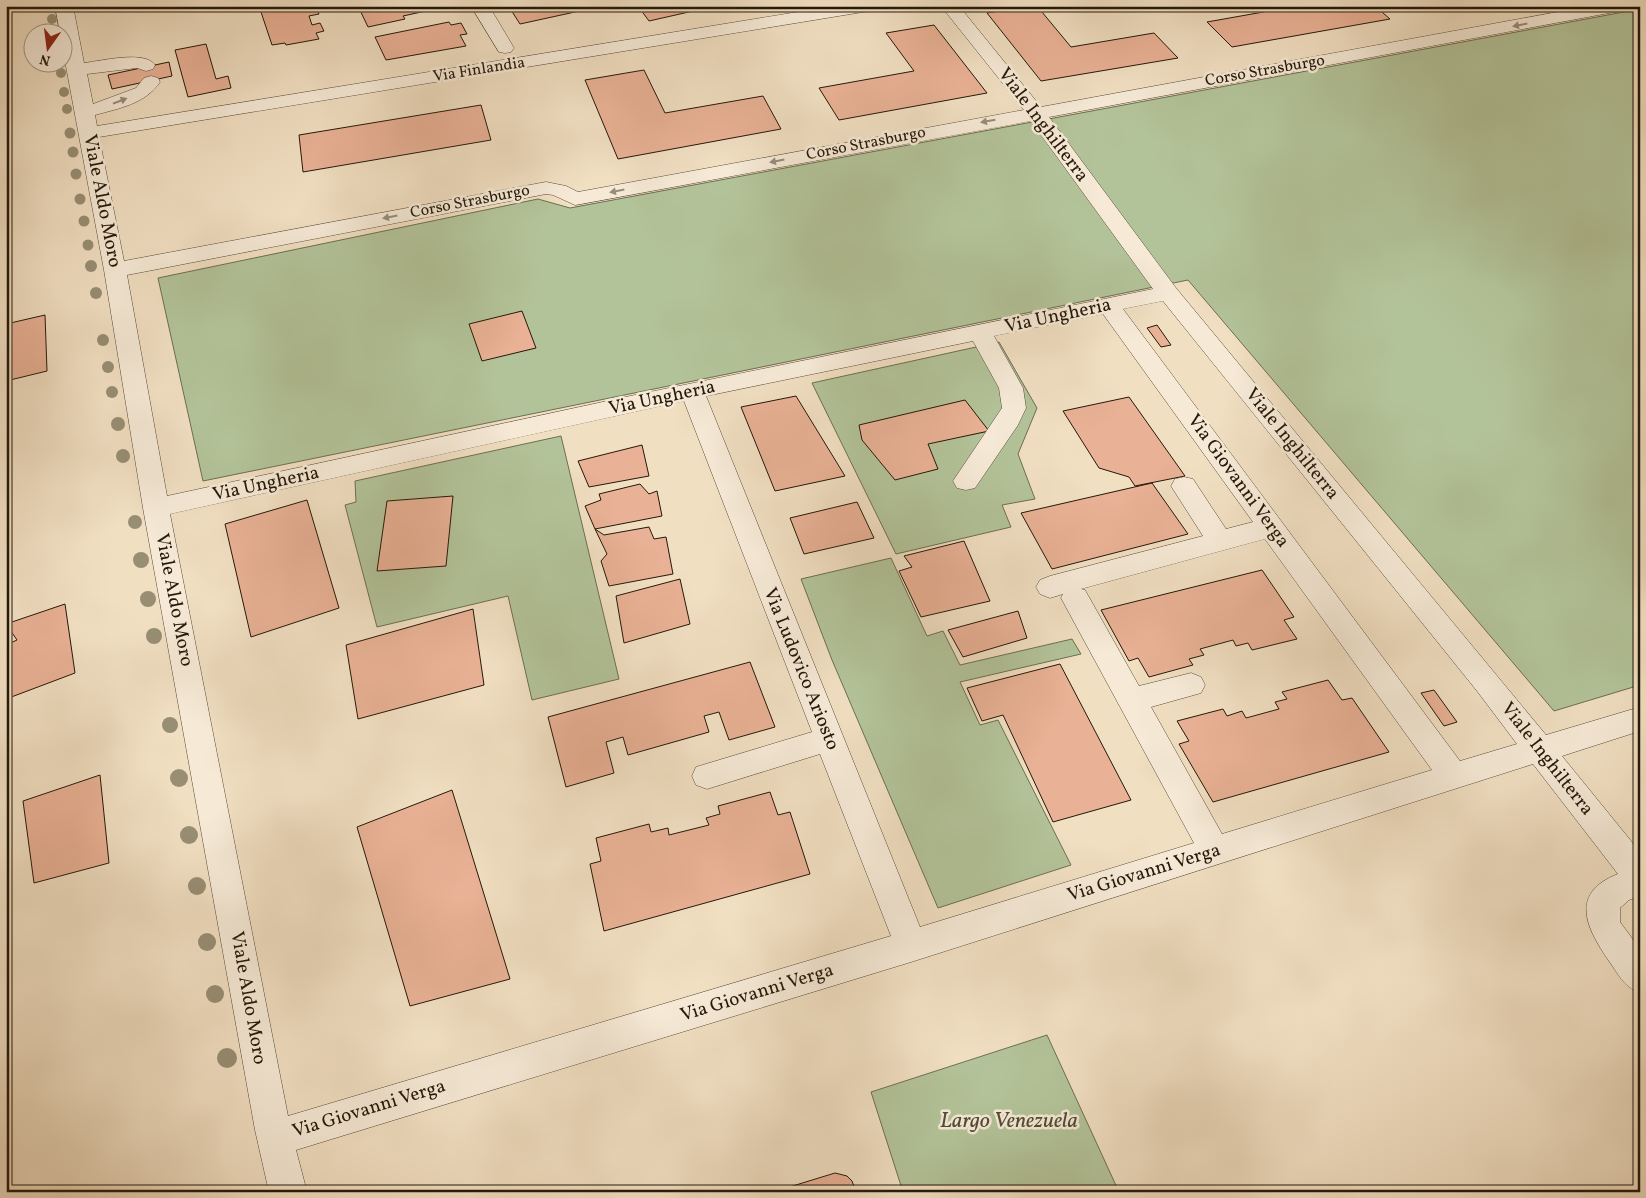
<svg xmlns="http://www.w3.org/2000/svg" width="1646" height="1198" font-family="Vollkorn,serif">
	<rect width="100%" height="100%" fill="#f1dfc2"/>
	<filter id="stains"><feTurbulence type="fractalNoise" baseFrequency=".004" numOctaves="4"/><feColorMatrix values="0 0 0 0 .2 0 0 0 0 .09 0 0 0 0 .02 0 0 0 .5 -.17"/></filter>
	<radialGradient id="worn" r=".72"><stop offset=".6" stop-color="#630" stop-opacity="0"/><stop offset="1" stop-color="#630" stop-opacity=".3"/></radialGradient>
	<path fill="#b3c399" stroke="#6c6e51" d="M1640 9V685L1554 711 1188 280 203 481 158 278 538 199 570 208Z
		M999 342 1037 408 1018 454 1035 499 1002 505 1011 527 896 554 812 383Z
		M561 436 619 679 532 700 508 596 377 627 345 505 356 502 355 481Z
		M891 558 927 636 943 631 960 665 1072 639 1081 654 960 682 980 725 998 720 1071 865 938 908 832 660 801 579Z
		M1047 1035 1119 1192H903L871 1092Z"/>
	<path fill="#e9b195" stroke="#241809" d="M259 6H315L319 14 309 16 312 25 320 23 324 31 316 33 319 39 286 45 285 43 272 45Z
		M358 6H433L435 9 403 16 405 19 368 27Z
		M519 6H581L584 10 520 24 511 10 520 8Z
		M638 6H710L711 7 649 21Z
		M1029 6H1037L1071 47 1154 33 1178 58 1041 81 987 13Z
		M1297 6H1375L1390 19 1232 47 1207 22Z
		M449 22 451 25 461 23 467 34 460 35 466 46 386 60 375 37Z
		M934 25 987 93 839 120 819 88 914 71 886 33Z
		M206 44 216 79 228 76 231 88 188 97 175 50Z
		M169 62 172 76 112 89 108 75Z
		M644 70 665 113 763 96 781 129 618 159 585 80Z
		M481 105 491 140 303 172 299 135Z
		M522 311 536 348 482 361 469 324Z
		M45 315 47 371 6 381V324Z
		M1157 325 1171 345 1161 347 1147 328Z
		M796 396 845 476 775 491 741 407Z
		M1129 397 1185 476 1135 486 1129 477 1099 468 1063 411Z
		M965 400 989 431 928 444 938 469 895 480 862 440 859 425Z
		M642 445 649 476 589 487 578 461Z
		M1152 483 1188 534 1052 569 1021 513Z
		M640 484 649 494 657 491 662 516 595 529 585 506 601 500 599 494Z
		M453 496 446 566 377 571 387 501Z
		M307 500 339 608 251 637 225 524Z
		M857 502 874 538 804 554 790 518Z
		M649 527 654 539 666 537 673 574 609 586 601 561 607 554 595 529 604 535Z
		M964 541 990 601 921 617 899 571 912 567 904 556Z
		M1262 570 1294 617 1284 620 1297 639 1252 650 1248 643 1236 646 1233 640 1200 649 1204 655 1189 659 1193 665 1149 677 1138 658 1129 661 1101 610Z
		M680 579 690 624 624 643 616 596Z
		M65 604 75 673 6 699V645L17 640 6 624Z
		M473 609 484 685 358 719 346 645Z
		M1018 611 1027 638 963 657 948 630Z
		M750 662 775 727 729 740 719 712 704 716 709 732 628 755 623 737 606 742 614 773 566 787 548 717Z
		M1060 664 1131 800 1053 822 1003 715 982 721 967 688Z
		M1328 680 1342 700 1352 698 1389 752 1213 802 1179 744 1189 741 1177 721 1223 709 1227 716 1242 711 1246 718 1279 709 1275 702 1287 699 1282 692Z
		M1434 690 1457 722 1444 726 1421 693Z
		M100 775 109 863 34 883 23 801Z
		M452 790 510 979 410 1006 357 827Z
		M770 792 778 815 790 812 810 874 604 931 590 864 601 861 596 838 649 824 651 832 668 828 669 835 709 825 706 818 720 814 718 806Z
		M835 1173 847 1176 852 1181 856 1192H773Z"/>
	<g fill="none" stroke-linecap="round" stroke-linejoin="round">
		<g stroke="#574a37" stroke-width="1">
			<path id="minor" d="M55 6H73L84 63C101 61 145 50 155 65L153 69 146 71 137 68 87 74 93 104 136 88 144 78 151 76 158 78 160 82C145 104 120 108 95 115L97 126 835 6H878L875 10 869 11 99 137 124 261 546 182 566 186 578 192 1024 110 941 6H959L1041 107 1590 6H1629L1626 10 1620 11 1049 117 1176 288 1546 735 1640 707V731L1562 756 1640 852V896L1629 900 1620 908V922L1640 949V993C1623 986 1619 975 1609 961 1586 928 1569 893 1618 874L1533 764 911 962 296 1150 307 1192H269L255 1130 143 508 104 270 62 45V32H60ZM1031 121 1153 289 635 395 167 496 127 275 546 194 553 195 575 205ZM1163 301 1477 691 1517 744 1460 761 1123 309ZM1103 314 1253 522 1226 529 1193 479 1184 477 1175 479 1171 486 1203 536 1050 576 1040 580 1036 587 1040 594 1050 598 1063 594 1061 598 1194 843 920 927 706 396 973 341 999 388 1002 408 953 481 957 488 966 490 975 488 1018 425 1026 408 1023 388 994 336ZM684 401 812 732 696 767 692 776 696 785 707 789 820 754 891 936 288 1116 170 514ZM1265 539 1432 770 1222 834 1151 707 1201 693 1205 685 1201 677 1191 673 1139 686 1085 590 1081 589Z
				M471 6H489L514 48 511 52 505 53 499 52Z"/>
		</g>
		<use href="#minor" fill="#f6ead7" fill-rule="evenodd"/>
	</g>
	<g fill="#988e74">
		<circle cx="52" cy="19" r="5"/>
		<circle cx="61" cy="73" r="5"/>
		<circle cx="64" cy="92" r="5"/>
		<circle cx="67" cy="109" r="5"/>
		<circle cx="70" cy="133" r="5.5"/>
		<circle cx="73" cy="152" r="5.5"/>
		<circle cx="76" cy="174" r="5.5"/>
		<circle cx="80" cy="199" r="5.5"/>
		<circle cx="84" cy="221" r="5.5"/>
		<circle cx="88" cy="245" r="5.5"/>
		<circle cx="91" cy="266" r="6"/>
		<circle cx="96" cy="293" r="6"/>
		<circle cx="103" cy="340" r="6"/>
		<circle cx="108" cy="367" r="6"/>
		<circle cx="112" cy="392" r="6"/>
		<circle cx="118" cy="424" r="7"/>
		<circle cx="123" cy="456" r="7"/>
		<circle cx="135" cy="522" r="7"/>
		<circle cx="141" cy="560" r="8"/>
		<circle cx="148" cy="599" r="8"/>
		<circle cx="154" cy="636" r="8"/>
		<circle cx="170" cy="725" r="8"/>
		<circle cx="179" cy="778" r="9"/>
		<circle cx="189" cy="835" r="9"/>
		<circle cx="197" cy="886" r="9"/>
		<circle cx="207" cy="942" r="9"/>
		<circle cx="215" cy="994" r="9"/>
		<circle cx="227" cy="1058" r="10"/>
	</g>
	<defs><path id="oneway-solid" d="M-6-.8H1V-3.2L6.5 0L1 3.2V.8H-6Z" transform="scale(1.25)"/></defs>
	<g fill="#988c7a">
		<use href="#oneway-solid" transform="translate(1520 25) rotate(169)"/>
		<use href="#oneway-solid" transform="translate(120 101) rotate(-21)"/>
		<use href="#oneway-solid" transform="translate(988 121) rotate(170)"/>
		<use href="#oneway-solid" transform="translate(777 161) rotate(169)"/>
		<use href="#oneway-solid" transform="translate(617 191) rotate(169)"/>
		<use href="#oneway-solid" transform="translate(390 217) rotate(169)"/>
	</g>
	<g text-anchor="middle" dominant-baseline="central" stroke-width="5" stroke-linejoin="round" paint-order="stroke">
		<g font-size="16" fill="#241809" stroke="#f6ead7">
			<text transform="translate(479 70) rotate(-9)">Via Finlandia</text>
			<text transform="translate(1265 71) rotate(-10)">Corso Strasburgo</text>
			<text transform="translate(866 144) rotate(-11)">Corso Strasburgo</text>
			<text transform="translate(470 202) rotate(-11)">Corso Strasburgo</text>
		</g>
		<g font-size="19" fill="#241809" stroke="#f6ead7">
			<text transform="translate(1043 125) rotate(53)">Viale Inghilterra</text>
			<text transform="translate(102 201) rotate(79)">Viale Aldo Moro</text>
			<text transform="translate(1058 316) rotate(-12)">Via Ungheria</text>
			<text transform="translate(662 398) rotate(-12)">Via Ungheria</text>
			<text transform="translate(1292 444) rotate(51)">Viale Inghilterra</text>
			<text transform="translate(1238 481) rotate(54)">Via Giovanni Verga</text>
			<text transform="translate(266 484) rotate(-12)">Via Ungheria</text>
			<text transform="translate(174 600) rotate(79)">Viale Aldo Moro</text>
			<text transform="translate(801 669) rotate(68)">Via Ludovico Ariosto</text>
			<text transform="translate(1547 759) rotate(52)">Viale Inghilterra</text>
			<text transform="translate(1144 873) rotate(-17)">Via Giovanni Verga</text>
			<text transform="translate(757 993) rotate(-17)">Via Giovanni Verga</text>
			<text transform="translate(248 998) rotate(80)">Viale Aldo Moro</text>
			<text transform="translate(369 1109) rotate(-17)">Via Giovanni Verga</text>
		</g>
		<g font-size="22" font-style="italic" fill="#4f4b34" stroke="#f6ead7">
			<text x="1009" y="1121">Largo Venezuela</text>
		</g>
	</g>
	<rect width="1646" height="1198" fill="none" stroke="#f1dfc2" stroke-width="25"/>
	<rect x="8" y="8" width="1631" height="1183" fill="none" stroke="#241809" stroke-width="2.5"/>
	<rect x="12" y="12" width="1621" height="1173" fill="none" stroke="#241809"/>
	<g transform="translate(48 48) rotate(194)"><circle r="24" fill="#f6ead7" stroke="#a29685"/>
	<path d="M0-4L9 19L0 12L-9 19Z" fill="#8f2418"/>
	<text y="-8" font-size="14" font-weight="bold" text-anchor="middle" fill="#241809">N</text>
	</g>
	<rect width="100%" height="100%" filter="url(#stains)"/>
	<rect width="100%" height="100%" fill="url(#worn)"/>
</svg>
